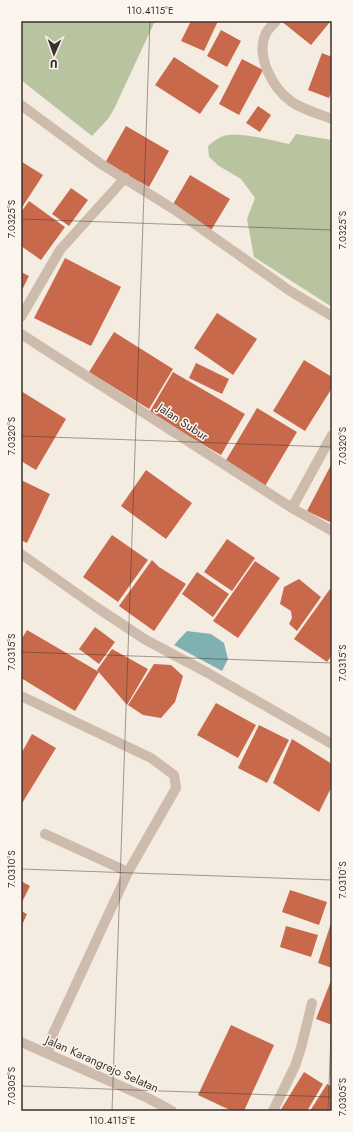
<svg xmlns="http://www.w3.org/2000/svg" width="353" height="1132" font-family="Jost,sans-serif">
	<rect width="100%" height="100%" fill="#f4ebe1"/>
	<path fill="#b8c4a0" d="M23 21H155L114 109 108 119 92 136 21 80V40Z
		M296 134 332 140V307L254 257 247 219 255 198 241 179 219 166 209 157 208 146C214 141 219 137 227 135 241 132 275 141 289 144Z"/>
	<path fill="#7fb0b2" d="M187 631 211 634 224 643 228 659 222 671 174 645Z"/>
	<path fill="#c8694b" d="M191 21H218L204 51 181 41Z
		M281 21H329L330 22 311 45Z
		M221 30 241 41 227 67 207 56Z
		M322 53 332 57V89L329 98 308 90Z
		M174 57 219 86 200 114 155 85Z
		M242 59 263 70 239 115 219 104Z
		M258 106 271 115 260 132 246 123Z
		M126 126 169 151 149 187 105 163Z
		M22 162 43 175 21 209V163Z
		M190 175 230 199 210 232 172 206Z
		M71 188 88 200 69 226 52 214Z
		M29 201 65 227 41 260 21 246V212Z
		M65 258 121 287 91 346 34 318Z
		M21 272 29 276 21 292Z
		M217 313 257 339 233 375 194 348Z
		M114 332 173 369 149 409 89 372Z
		M304 360 332 377V388L305 431 273 411Z
		M196 363 229 379 222 394 189 378Z
		M173 372 245 414 221 455 149 413Z
		M21 391 66 419 36 470 21 461Z
		M257 408 297 432 265 486 225 462Z
		M332 463V523L307 511Z
		M146 470 192 503 166 539 121 506Z
		M21 480 50 494 27 543 21 540Z
		M112 535 148 560 118 602 83 577Z
		M227 539 255 558 232 591 204 572Z
		M152 560 159 567 186 584 154 631 119 606Z
		M255 561 280 578 238 638 213 621Z
		M197 572 229 594 213 617 182 594Z
		M299 579 321 597 297 631 289 624 292 618 291 611 280 604 284 587Z
		M330 589 332 590V655L327 662 294 639Z
		M95 627 115 642 99 664 79 649Z
		M27 630 99 672 75 711 21 678V640Z
		M112 649 148 669 127 705 97 670Z
		M154 664 171 665 183 676 175 702 161 718 143 715 128 705Z
		M216 703 256 725 238 758 197 735Z
		M259 725 289 740 267 783 238 768Z
		M32 734 56 748 21 805V754Z
		M292 739 332 764V786L319 812 273 783Z
		M21 881 30 886 21 904Z
		M290 890 327 902 319 925 282 912Z
		M21 911 27 914 21 927Z
		M332 920V968L318 963Z
		M286 926 318 935 311 957 280 947Z
		M332 978V1025L316 1019Z
		M231 1025 274 1045 244 1111H232L198 1095Z
		M304 1072 323 1084 307 1111H280Z
		M327 1084 332 1087V1111H310Z"/>
	<g fill="none" stroke-linecap="round" stroke-linejoin="round">
		<path stroke="#cdbbac" stroke-width="10" d="M276 21C273 25 268 29 266 33 255 56 273 89 292 102 304 110 319 114 332 119
			M21 105 101 164 175 210 290 291 332 316
			M21 317 60 250 125 178
			M21 334 292 508 332 531
			M292 508 332 435
			M21 554 96 607 146 640 208 673 332 744
			M21 696 151 758 174 775 176 788 128 872 52 1036 48 1053
			M45 834 128 872
			M21 1042 148 1098 172 1111
			M273 1111 295 1066 301 1048 312 1003"/>
	</g>
	<path fill="none" stroke="#3b302b" stroke-width="1" stroke-opacity="0.45" d="M21 219 332 230M21 436 332 447M21 652 332 663M21 869 332 880M21 1086 332 1097M112 1111 150 21M328 1111 332 1010"/>
	<g text-anchor="middle" dominant-baseline="central" stroke-width="3" stroke-linejoin="round" paint-order="stroke">
		<g font-size="12" fill="#3b302b" stroke="#fbf5ee">
			<text transform="translate(183 422) rotate(33)">Jalan Subur</text>
			<text transform="translate(102 1064) rotate(24)">Jalan Karangrejo Selatan</text>
		</g>
	</g>
	<rect width="353" height="1132" fill="none" stroke="#fbf5ee" stroke-width="44"/>
	<g transform="translate(54 54) rotate(182)" stroke="#fbf5ee" stroke-width="3" paint-order="stroke">
	<path d="M0-3L7 15L0 10L-7 15Z" fill="#3b302b"/>
	<text y="-6" font-size="11" font-weight="bold" text-anchor="middle" fill="#3b302b">U</text>
	</g>
	<rect x="22" y="22" width="309" height="1088" fill="none" stroke="#3b302b" stroke-width="1.5"/>
	<g font-size="10" text-anchor="middle" fill="#3b302b">
		<text x="150" y="14">110.4115°E</text>
		<text transform="translate(11 219) rotate(-90)" y="4">7.0325°S</text>
		<text transform="translate(342 230) rotate(-90)" y="4">7.0325°S</text>
		<text transform="translate(11 436) rotate(-90)" y="4">7.0320°S</text>
		<text transform="translate(342 446) rotate(-90)" y="4">7.0320°S</text>
		<text transform="translate(11 652) rotate(-90)" y="4">7.0315°S</text>
		<text transform="translate(342 663) rotate(-90)" y="4">7.0315°S</text>
		<text transform="translate(11 869) rotate(-90)" y="4">7.0310°S</text>
		<text transform="translate(342 880) rotate(-90)" y="4">7.0310°S</text>
		<text transform="translate(11 1086) rotate(-90)" y="4">7.0305°S</text>
		<text transform="translate(342 1097) rotate(-90)" y="4">7.0305°S</text>
		<text x="112" y="1124">110.4115°E</text>
	</g>
</svg>
